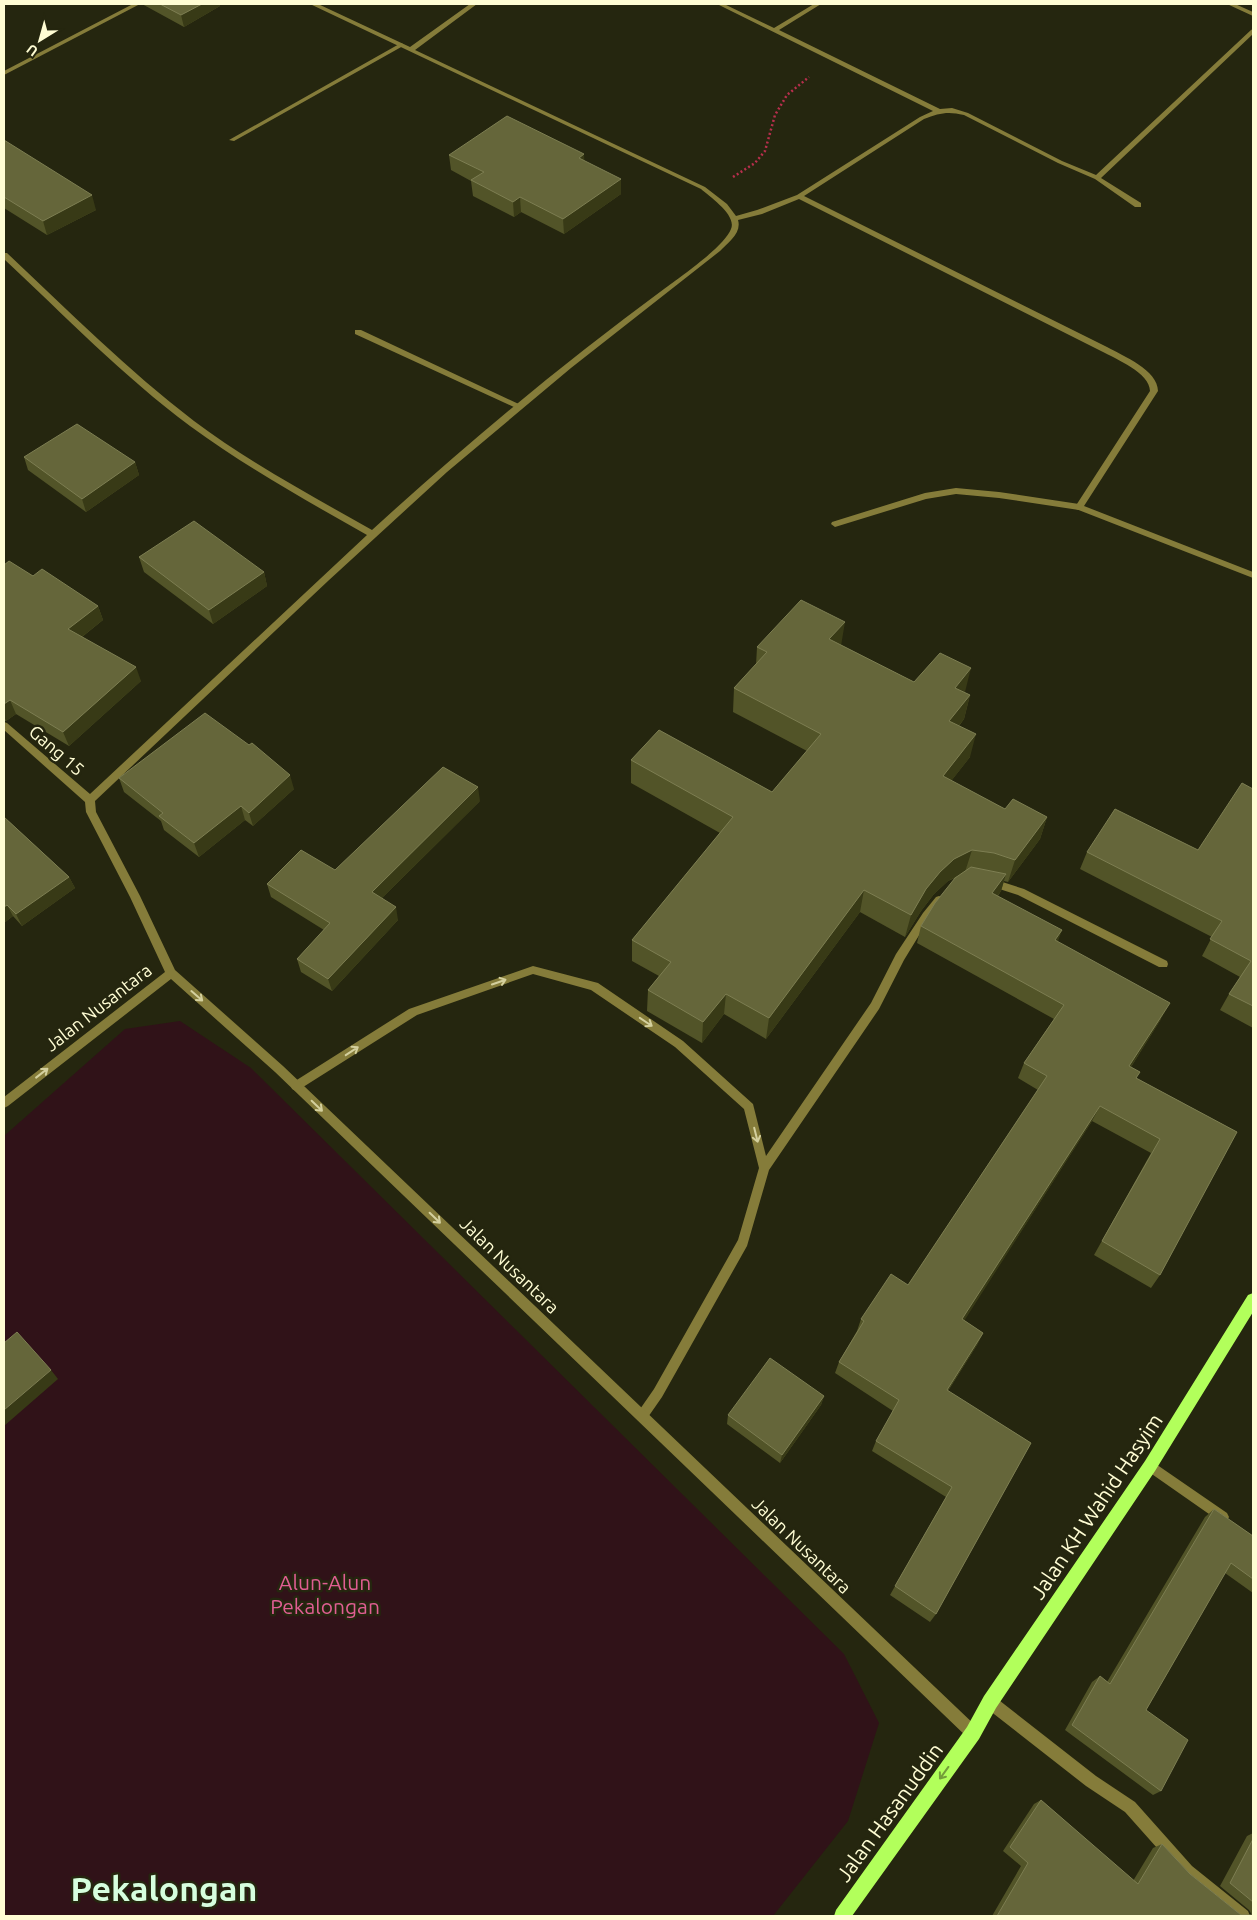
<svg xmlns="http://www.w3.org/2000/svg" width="1257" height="1920" font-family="Ubuntu,sans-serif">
	<rect width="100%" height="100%" fill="#25260f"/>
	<path fill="#301218" d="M180 1021 251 1068 844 1654 879 1723 848 1821 773 1916H4V1136L125 1029Z"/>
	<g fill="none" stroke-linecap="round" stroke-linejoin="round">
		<path stroke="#b82f4d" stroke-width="2.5" stroke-dasharray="2 2.5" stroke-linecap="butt" d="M733 177 755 163 765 151 775 115 787 95 809 77"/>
		<path fill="#857c3a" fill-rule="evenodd" d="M401 43 403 44V46L234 141 229 140Z
			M355 330H361L523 406 522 408H516L355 334Z
			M956 488 999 492 1079 504 1083 507 1079 510 999 498 956 494 926 499 835 527 831 524 832 522 925 493Z
			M990 878 1024 889 1167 961 1168 964 1167 967H1159L1018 895 987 885 985 882 987 879Z
			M939 896 942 897 944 900 942 903 929 919 904 960 879 1009 769 1170 747 1246 662 1397 646 1420 642 1422 638 1420 636 1416 638 1412 654 1389 738 1240 759 1168 744 1109 675 1047 591 990 533 974 417 1015 300 1089 296 1091 292 1089 291 1086 292 1083 409 1009 533 966 598 983 683 1041 753 1104 766 1156 871 1003 896 954 923 913 936 897Z"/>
		<path fill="#857c3a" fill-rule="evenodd" d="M133 4H140L4 75V71Z
			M310 4H318L410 47 470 4H477L415 50 705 187 727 204 736 216 757 210 797 195 920 117 933 111 717 4H724L774 28 814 4H821L779 30 940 109 952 108 968 113 1062 161 1096 175 1251 30 1253 29V34L1101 178 1141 203V207H1135L1095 179 1058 163 964 115C948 111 939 113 924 119L804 196 1107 347C1123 356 1158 370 1158 391L1084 506 1253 572V578L1076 509 1075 507 1150 391C1150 373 1116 359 1101 351L799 199 762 214 738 220C742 233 728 243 720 251L571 368 447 472 328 581 95 801 96 812 140 896 175 970 283 1066 978 1728 979 1733 978 1738 973 1739 968 1738 275 1072 171 979 8 1106 4 1108V1097L165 972 130 897 86 812 85 802 4 730V722L7 723 90 794 367 535C307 501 246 467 190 426 123 376 65 316 4 259V253H7C68 310 127 370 194 421 250 463 312 496 372 530 465 445 562 364 664 289 679 278 725 246 731 229 737 215 710 197 701 189Z
			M1227 4H1235L1253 12V16Z
			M1150 1460 1227 1513 1229 1517 1227 1521 1223 1523 1219 1521 1146 1470 1144 1466 1146 1462Z
			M990 1696 995 1697 1096 1776 1135 1802 1192 1866 1248 1911 1250 1916H1232L1182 1876 1125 1812 1086 1786 985 1707 984 1702 985 1697Z"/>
		<path fill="#b2ff5b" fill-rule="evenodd" d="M1253 1293V1312L1155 1471 996 1708 979 1739 852 1916H834L836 1910 967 1727 984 1696 1145 1461 1248 1295Z"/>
	</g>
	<path fill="#525428" d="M142 4H219L220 6 184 27Z
		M4 140 96 210 47 235 4 208Z
		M584 154V161L621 194 564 234 521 212 514 217 473 196 471 181 451 170 449 155Z
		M24 457 135 462 139 475 86 512 28 470Z
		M139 557 264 572 267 586 213 624 144 572Z
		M4 565 33 576 98 606 103 620 82 637 141 681 69 746 16 714 6 721H4Z
		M841 645 914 682 965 692H964L970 695 964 719 959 726 970 757 951 781 1005 809 1047 817 1040 839 1008 882 1004 881 1001 891 998 896 1058 942 1161 1019 1131 1067 1140 1072 1136 1078 1237 1132 1160 1275 1151 1288 1094 1255 1151 1153 1092 1121 964 1320 983 1333 977 1345 948 1391 1031 1443 936 1614 930 1622 890 1595 946 1497 872 1451 876 1441 893 1411 835 1373 839 1362 857 1331 861 1319 908 1285 1038 1090 1018 1078 1024 1063 1054 1019 917 943 921 926 955 878 948 881 934 894 921 911 905 937 860 912 766 1039 724 1014 702 1043 647 1011 648 990 659 976 632 961V940L720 833 631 783V760L772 792 807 751 733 712 734 688 756 665 757 647Z
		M119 778 294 789 253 826 245 820 199 857 164 830 161 821 124 792Z
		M1253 789V1028L1220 1010 1229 994 1240 977 1202 956 1212 937 1080 869 1087 852 1198 850Z
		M480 801 382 898 398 920 332 991 301 972 297 959 324 930 271 897 267 884 335 870Z
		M4 817 69 877 75 888 22 926 13 916 4 923Z
		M824 1396 821 1405 780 1463 727 1424 728 1415Z
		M1214 1509 1253 1536V1593L1225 1573 1146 1710 1161 1791 1153 1795 1065 1730 1092 1682 1100 1676 1107 1682 1205 1517Z
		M1041 1800 1133 1881 1153 1848 1162 1844 1190 1874 1241 1915H1252L1249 1910 1220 1886 1247 1836 1253 1833V1916H992L1021 1866 1003 1851 1034 1804Z"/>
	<path fill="#383a16" d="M202 4H219L220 6 184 27 181 15Z
		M584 154 585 170 579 158Z
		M621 179V194L564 234 563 219Z
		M92 195 96 210 47 235 43 221Z
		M520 197 521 212 514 217 513 202Z
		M135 462 139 475 86 512 82 499Z
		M264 572 267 586 213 624 209 610Z
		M98 606 103 620 74 643 68 629Z
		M845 622 841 646 829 639Z
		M136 667 141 681 69 746 63 732Z
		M971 668 965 692 949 711 955 688Z
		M970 695 964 719 944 744 949 721Z
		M10 700 16 714 6 721 4 716V704Z
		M976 734 970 757 937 799 943 776Z
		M290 775 294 789 253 826 249 813Z
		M478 787 480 801 375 905 372 892Z
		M241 806 245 820 199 857 194 843Z
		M1047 817 1040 839 1008 882 1015 860Z
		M972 850 965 872 948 881 934 894 921 911 905 937 911 915 926 889 940 872 954 859Z
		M1006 874 1001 891 987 910 992 893Z
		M69 877 75 888 22 926 16 914Z
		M864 890 860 912 766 1039 769 1018Z
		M7 905 13 916 4 923V907Z
		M396 907 398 920 332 991 328 979Z
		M1062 930 1056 947 1055 940Z
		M726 994 724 1014 702 1043 703 1022Z
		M1170 1003 1161 1019 1122 1081 1129 1066Z
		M1100 1106 1092 1121 957 1332 962 1319Z
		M983 1333 977 1345 941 1401 947 1390Z
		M51 1370 58 1379 4 1426V1410Z
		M824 1396 821 1405 780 1463 782 1455Z"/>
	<path fill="#65663a" stroke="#7d7e52" d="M160 4H202L181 15Z
		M507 116 584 154 579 158 621 179 563 219 520 197 513 202 471 180 484 172 449 155Z
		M4 140 92 195 43 221 4 197Z
		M77 424 135 462 82 499 24 457Z
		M194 521 264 572 209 610 139 557Z
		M9 561 33 576 42 569 98 606 68 629 136 667 63 732 10 700 4 704V565Z
		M801 600 845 622 829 639 914 682 940 653 971 668 955 688 970 695 949 721 976 734 943 776 1005 809 1013 799 1047 817 1015 860 994 853 972 850 954 859 940 872 926 889 911 915 864 890 769 1018 726 994 703 1022 648 990 671 962 632 940 733 817 631 760 659 730 772 792 821 734 734 688 767 652 757 647Z
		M205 713 249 745 252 743 290 775 249 813 241 806 194 843 159 816 163 813 119 778Z
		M443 767 478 787 372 892 396 907 328 979 297 959 330 923 267 884 301 850 335 870Z
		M1242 783 1253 789V1006L1229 994 1251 961 1210 939 1222 921 1087 852 1115 809 1198 850Z
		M4 817 69 877 16 914 7 905 4 907Z
		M971 867 1006 874 992 893 1062 930 1055 940 1170 1003 1129 1066 1140 1072 1136 1078 1237 1132 1160 1275 1102 1241 1160 1139 1100 1106 962 1319 983 1333 947 1390 1031 1443 936 1614 895 1586 952 1487 876 1441 899 1400 839 1362 864 1321 861 1319 891 1274 908 1285 1047 1076 1024 1063 1064 1005 921 926 935 903 955 878Z
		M17 1332 51 1370 4 1410V1343Z
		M770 1358 824 1396 782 1455 728 1415Z
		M1214 1509 1253 1536V1579L1231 1563 1146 1710 1188 1740 1161 1791 1072 1725 1100 1676 1110 1684Z
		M1041 1800 1138 1884 1162 1844 1190 1874 1241 1915H1253V1916H997L1028 1863 1010 1847Z
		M1253 1839V1902L1230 1883Z"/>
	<defs><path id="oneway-shaft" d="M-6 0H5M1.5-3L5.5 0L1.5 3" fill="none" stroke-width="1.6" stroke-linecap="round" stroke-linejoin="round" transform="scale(1.25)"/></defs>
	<g stroke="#d4d09e">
		<use href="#oneway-shaft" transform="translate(499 982) rotate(-19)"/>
		<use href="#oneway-shaft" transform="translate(197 996) rotate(41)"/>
		<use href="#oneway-shaft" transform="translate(646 1022) rotate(34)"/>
		<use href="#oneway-shaft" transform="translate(352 1051) rotate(-33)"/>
		<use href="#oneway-shaft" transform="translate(42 1073) rotate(-38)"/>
		<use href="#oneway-shaft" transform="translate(317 1106) rotate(44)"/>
		<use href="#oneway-shaft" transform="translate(756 1135) rotate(76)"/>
		<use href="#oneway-shaft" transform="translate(435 1218) rotate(44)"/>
	</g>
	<use stroke="#739d39" href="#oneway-shaft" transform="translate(944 1773) rotate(126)"/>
	<g text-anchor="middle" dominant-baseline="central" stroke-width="5" stroke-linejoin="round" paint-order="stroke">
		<g font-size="18" fill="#fffdd4" stroke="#25260f">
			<text transform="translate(57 750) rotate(41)">Gang 15</text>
			<text transform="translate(98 1007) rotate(-38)">Jalan Nusantara</text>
			<text transform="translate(510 1265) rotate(44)">Jalan Nusantara</text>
			<text transform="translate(802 1545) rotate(44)">Jalan Nusantara</text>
		</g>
		<g font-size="21" fill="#fffdd4" stroke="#25260f">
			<text transform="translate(1096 1506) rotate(-56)">Jalan KH Wahid Hasyim</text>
			<text transform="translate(889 1812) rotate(-54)">Jalan Hasanuddin</text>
		</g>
		<g font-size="21" fill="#e05e93" stroke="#25260f">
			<text x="325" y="1582">Alun-Alun<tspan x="325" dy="24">Pekalongan</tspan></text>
		</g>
		<g font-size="34" font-weight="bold" fill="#d6ffde" stroke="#25260f">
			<text x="164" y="1888">Pekalongan</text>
		</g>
	</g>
	<rect width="1257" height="1920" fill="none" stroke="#fffdd4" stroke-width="10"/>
	<g transform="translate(40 40) rotate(217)" stroke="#25260f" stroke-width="4" paint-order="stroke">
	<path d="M0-4L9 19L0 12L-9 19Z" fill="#fffdd4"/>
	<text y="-8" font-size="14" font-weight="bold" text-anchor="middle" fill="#fffdd4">U</text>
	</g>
</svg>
